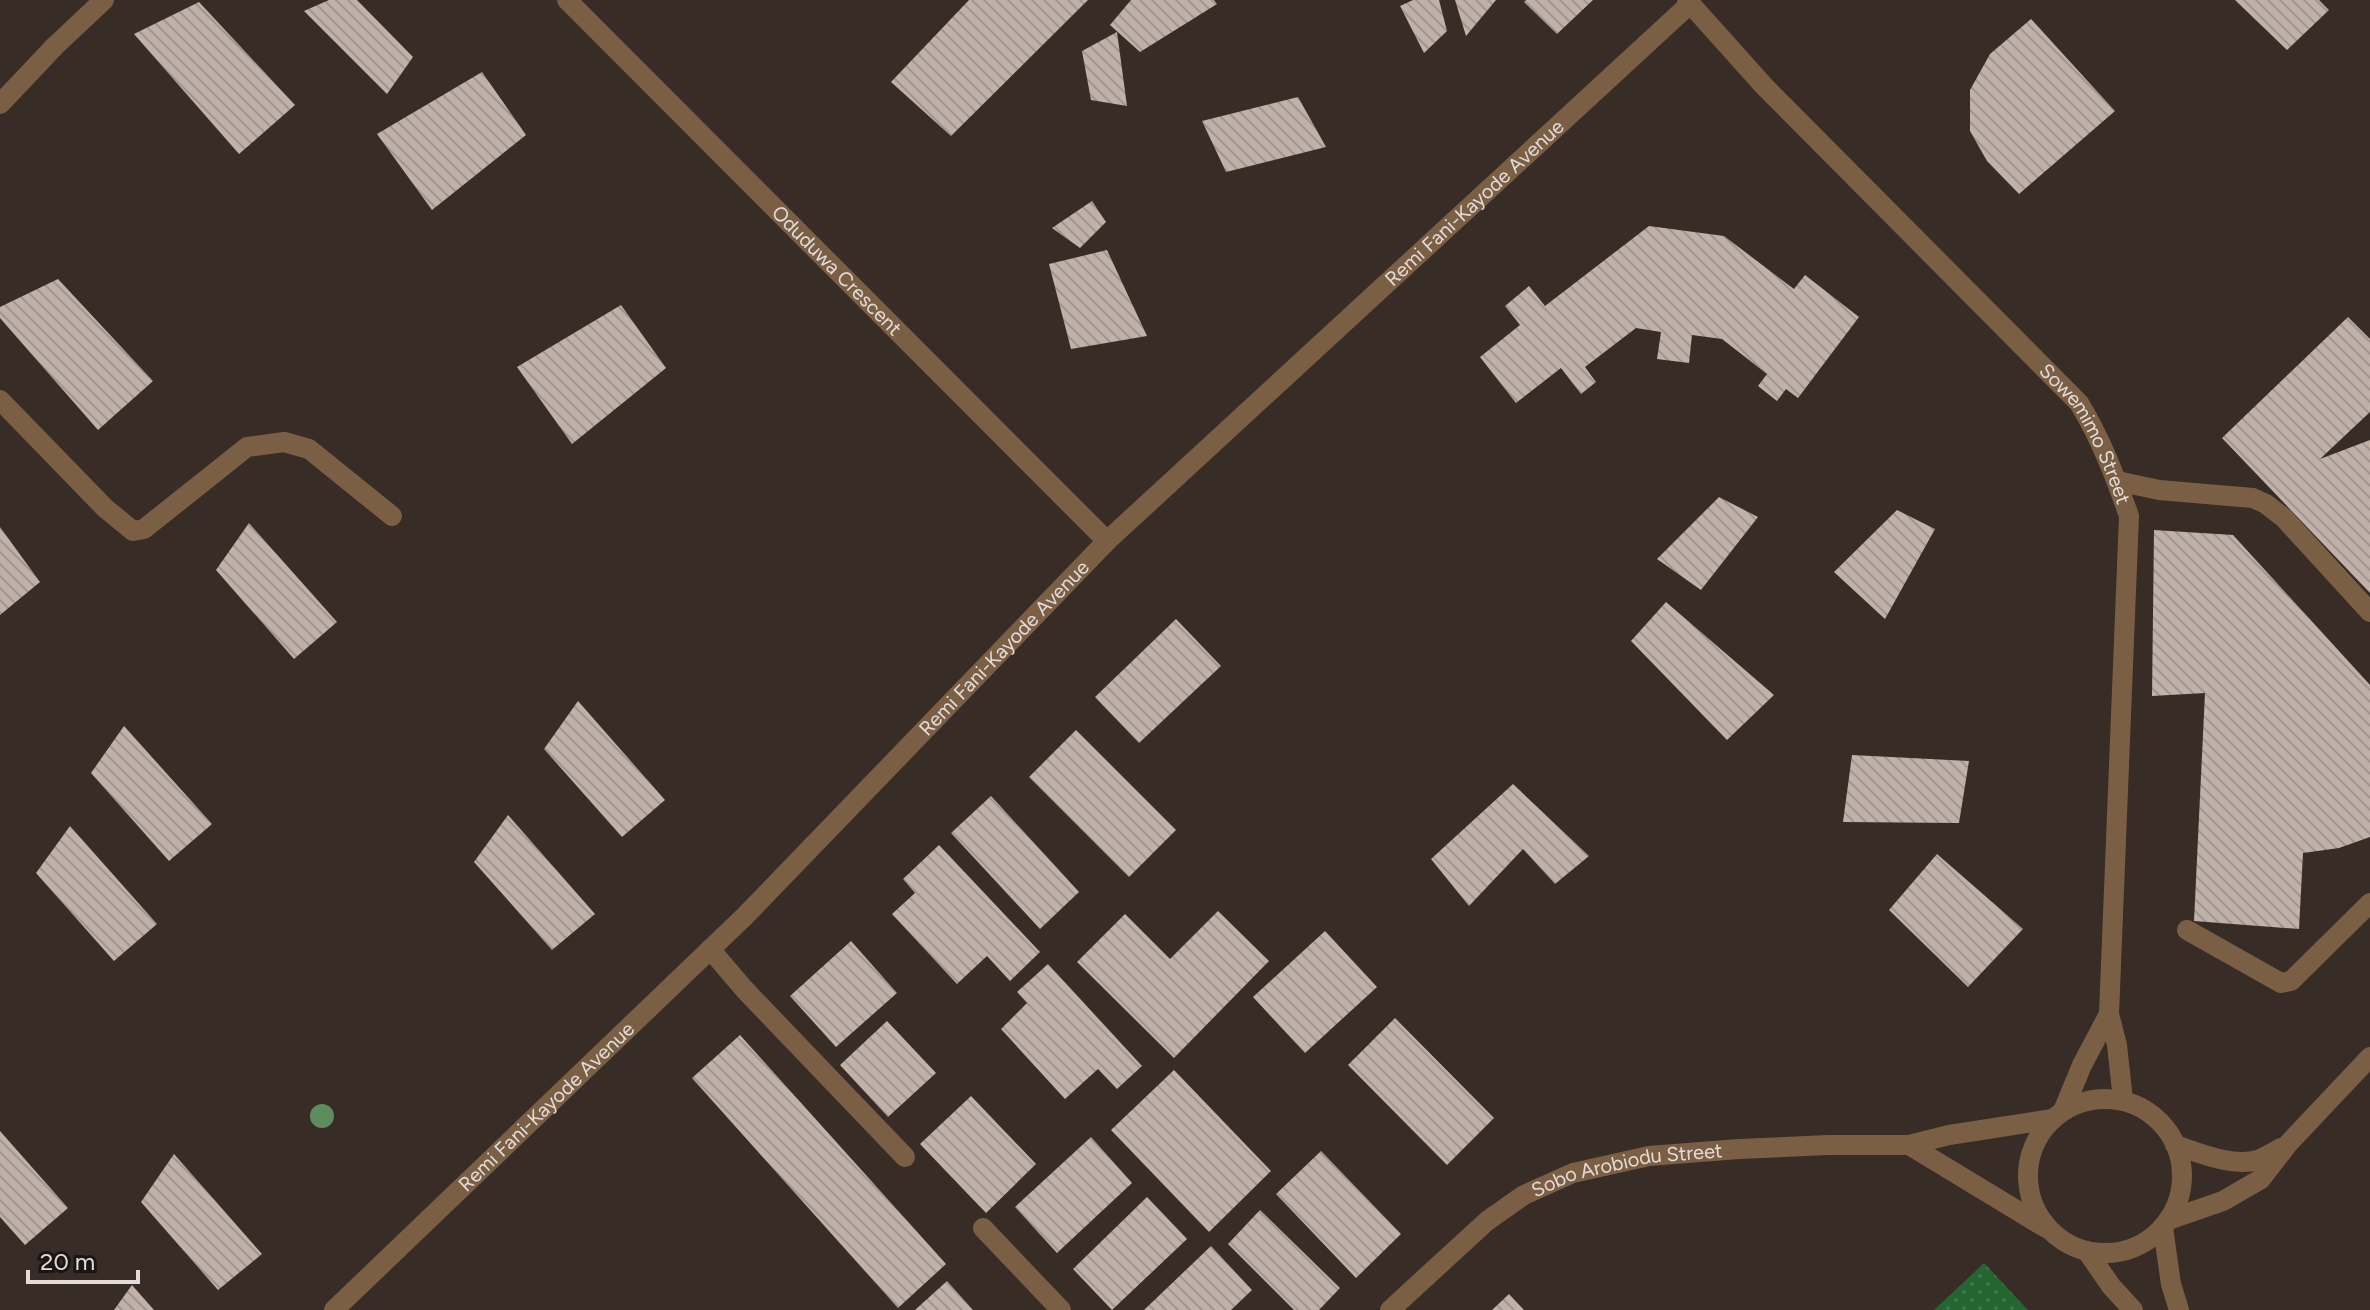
<svg xmlns="http://www.w3.org/2000/svg" width="2370" height="1310" font-family="Figtree,sans-serif">
	<defs>
		<pattern id="grass-dots" width="8" height="8" patternUnits="userSpaceOnUse" patternTransform="scale(2)"><rect width="8" height="8" fill="#256531"/><path d="M2 2h.1M6 6h.1" fill="none" stroke="#447a4e" stroke-width="1.8" stroke-linecap="round"/></pattern>
		<pattern id="building-back-hatch" width="6" height="6" patternUnits="userSpaceOnUse" patternTransform="scale(2)"><rect width="6" height="6" fill="#c0b1a9"/><path d="M-1 5l2 2M0 0l6 6M5-1l2 2" fill="none" stroke="#a1958f"/></pattern>
	</defs>
	<rect width="100%" height="100%" fill="#382c26"/>
	<path fill="url(#grass-dots)" d="M1984 1263 2028 1310H1934Z"/>
	<path fill="url(#building-back-hatch)" d="M329 0H357L413 57 387 94 304 11Z
		M969 0H1088L951 136 891 82Z
		M1131 0H1214L1217 4 1140 52 1110 25Z
		M1413 0H1439L1447 31 1424 53 1400 6Z
		M1455 0H1496L1466 36Z
		M1526 0H1593L1557 34 1524 2Z
		M2235 0H2319L2329 10 2287 50Z
		M199 2 295 105 239 154 134 34Z
		M2031 19 2115 111 2019 194 1987 161 1970 131V90L1990 54Z
		M1117 32 1127 106 1091 100 1082 51Z
		M482 72 526 135 432 210 377 134Z
		M1298 97 1326 147 1226 172 1202 121Z
		M1092 201 1106 222 1080 248 1052 228Z
		M1649 226 1724 236 1794 289 1805 275 1859 317 1798 398 1786 389 1777 401 1758 386 1767 374 1722 339 1692 335 1689 363 1657 359 1661 332 1636 328 1585 367 1596 382 1581 394 1561 368 1516 403 1480 357 1520 325 1505 306 1529 286 1545 306Z
		M1107 250 1147 336 1071 349 1049 264Z
		M58 279 153 381 98 430 0 318V307Z
		M621 305 666 368 572 444 517 367Z
		M2348 317 2370 339V412L2320 459 2370 440V593L2222 438Z
		M1719 497 1758 517 1701 590 1657 559Z
		M1897 510 1935 529 1885 619 1834 572Z
		M249 523 337 622 294 659 216 570Z
		M0 527 40 582 0 615Z
		M2154 530 2233 535 2370 685V837L2339 848 2303 853 2299 929 2194 921 2205 693 2152 696Z
		M1666 602 1774 695 1727 740 1631 641Z
		M1176 619 1221 666 1139 743 1095 697Z
		M578 701 665 800 622 837 544 749Z
		M124 726 212 824 169 861 91 773Z
		M1076 730 1176 830 1129 877 1029 777Z
		M1852 755 1969 761 1959 823 1843 822Z
		M1513 784 1589 856 1555 884 1523 849 1469 906 1431 859Z
		M991 796 1079 892 1040 929 951 833Z
		M508 815 595 914 552 950 474 862Z
		M70 826 157 924 114 961 36 873Z
		M939 845 1040 952 1010 981 987 956 957 984 892 914 915 893 903 879Z
		M1937 854 2023 929 1968 987 1889 910Z
		M1218 911 1269 961 1174 1058 1077 962 1125 914 1170 959Z
		M1325 931 1377 987 1305 1053 1253 997Z
		M851 941 897 993 836 1047 790 996Z
		M1048 964 1142 1066 1117 1089 1098 1069 1065 1099 1001 1029 1027 1003 1017 992Z
		M1395 1018 1494 1118 1447 1165 1348 1065Z
		M887 1021 936 1073 888 1117 840 1065Z
		M740 1035 946 1264 898 1308 692 1078Z
		M1174 1070 1271 1171 1209 1232 1111 1130Z
		M971 1096 1036 1164 986 1213 920 1144Z
		M0 1131 68 1208 25 1245 0 1217Z
		M1091 1137 1132 1183 1057 1253 1015 1207Z
		M1321 1151 1401 1234 1356 1278 1276 1194Z
		M174 1154 262 1254 218 1290 141 1202Z
		M1147 1197 1187 1239 1112 1310 1073 1269Z
		M1260 1210 1340 1288 1319 1310H1294L1228 1244Z
		M1211 1246 1252 1290 1231 1310H1144Z
		M947 1281 973 1310H915Z
		M132 1285 154 1310H114Z
		M1509 1294 1524 1310H1492Z"/>
	<g fill="none" stroke-linecap="round" stroke-linejoin="round">
		<g stroke="#7b5f45" stroke-width="20">
			<path id="s1" d="M567 0 1107 541"/>
			<path id="s2" d="M1687 0 1764 86 2079 403C2101 439 2115 476 2129 516L2109 1014 2117 1045 2123 1100"/>
			<path d="M0 104 55 46 104 0"/>
			<path d="M0 400 105 508 133 531 144 529 247 447 284 442 309 449 392 516"/>
			<path d="M2117 481 2159 490 2253 498 2266 504 2284 518 2370 612"/>
			<path d="M2187 930 2281 983 2291 981 2370 903"/>
			<path d="M710 949 745 990 905 1157"/>
			<circle cx="2105" cy="1176" r="77"/>
			<path d="M2063 1111 2082 1065 2109 1014"/>
			<path d="M1909 1145 2046 1228"/>
			<path d="M2175 1145C2200 1153 2231 1167 2258 1160 2265 1157 2274 1152 2281 1148"/>
			<path d="M2168 1220 2223 1201 2261 1179 2288 1144 2370 1057"/>
			<path d="M983 1228 1061 1310"/>
			<path d="M2163 1228 2171 1284 2179 1310"/>
			<path d="M2087 1251 2111 1286 2133 1310"/>
			<path id="s3" d="M334 1310 745 916 1107 541 1691 3"/>
			<path id="s4" d="M1390 1310 1487 1221 1524 1195 1573 1173 1649 1156 1739 1149 1828 1145H1909L1949 1135 2053 1119"/>
		</g>
	</g>
	<circle fill="#5d8d5d" cx="322" cy="1116" r="12"/>
	<g text-anchor="middle" dominant-baseline="central" stroke-width="8" stroke-linejoin="round" paint-order="stroke">
		<g font-size="20" fill="#e3dbd7" stroke="#1b1613">
			<text stroke="none"><textPath href="#s3" startOffset="1590">Remi Fani-Kayode Avenue</textPath></text>
			<text stroke="none"><textPath href="#s1" startOffset="382">Oduduwa Crescent</textPath></text>
			<text stroke="none"><textPath href="#s2" startOffset="592">Sowemimo Street</textPath></text>
			<text stroke="none"><textPath href="#s3" startOffset="942">Remi Fani-Kayode Avenue</textPath></text>
			<text stroke="none"><textPath href="#s3" startOffset="294">Remi Fani-Kayode Avenue</textPath></text>
			<text stroke="none"><textPath href="#s4" startOffset="284">Sobo Arobiodu Street</textPath></text>
		</g>
	</g>
	<path d="M28 1270v12h110v-12" fill="none" stroke="#e3dbd7" stroke-width="4"/>
	<text x="40" y="1270" font-size="24" fill="#e3dbd7" stroke="#1b1613" stroke-width="6" paint-order="stroke">20 m</text>
</svg>
